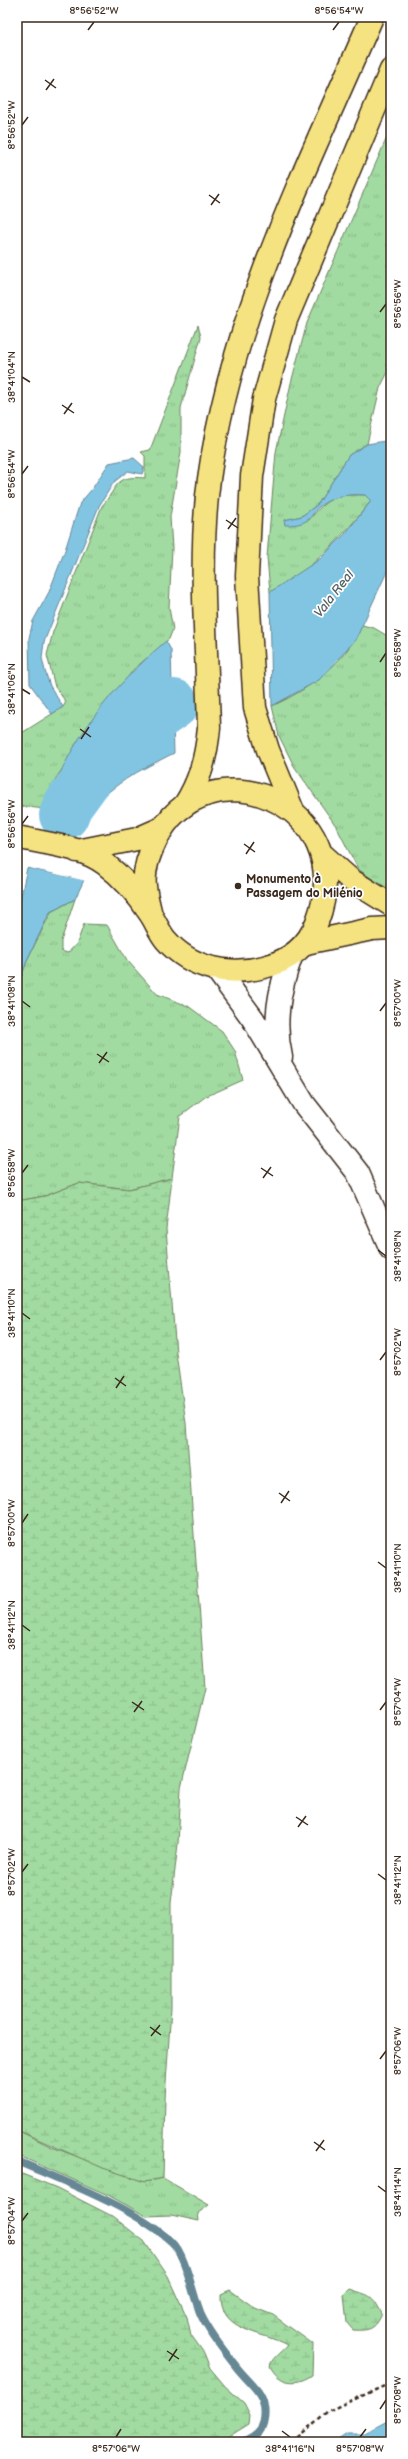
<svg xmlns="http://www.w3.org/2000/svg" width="408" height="2459" font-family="'Balsamiq Sans',sans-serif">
	<defs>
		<pattern id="grass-tufts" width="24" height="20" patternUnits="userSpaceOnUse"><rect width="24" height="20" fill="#a1dba1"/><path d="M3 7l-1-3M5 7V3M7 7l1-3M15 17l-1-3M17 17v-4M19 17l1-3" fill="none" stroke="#8cbc8a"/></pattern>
		<pattern id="wetland-marsh" width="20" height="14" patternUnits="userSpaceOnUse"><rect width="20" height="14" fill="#a1dba1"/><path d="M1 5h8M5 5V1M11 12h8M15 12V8" fill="none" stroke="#8cbc8a"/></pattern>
	</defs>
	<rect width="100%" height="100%" fill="#fff"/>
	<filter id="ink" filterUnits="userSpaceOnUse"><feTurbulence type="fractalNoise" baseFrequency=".025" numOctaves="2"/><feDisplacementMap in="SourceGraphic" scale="8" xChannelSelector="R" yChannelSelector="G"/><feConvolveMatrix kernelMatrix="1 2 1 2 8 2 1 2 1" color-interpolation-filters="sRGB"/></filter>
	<g filter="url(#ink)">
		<path fill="url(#grass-tufts)" stroke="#6e8260" d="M391 128V269L389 271 391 275V366L380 388 367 444 349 455 318 504 302 516 285 520H309C328 497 335 494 365 495L371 501C342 537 312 571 270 592L267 557 276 452 291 383 307 323Z
			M198 325 201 337 181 408V452L170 517 172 548 169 608 173 629 169 639 133 670 56 778 46 809 17 806V736L63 707 66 702 55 687 47 655 53 632 102 506C119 486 114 475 145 478V456L141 452 150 450Z
			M362 625 374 628 391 638V893L358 869 336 826 294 766 279 736 272 706C310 689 345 663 362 625Z
			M75 899 61 941V951L68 953 77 943 84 924 107 925 127 960 157 994 188 1006 222 1031 235 1051 243 1080 205 1097 180 1116 172 1178 129 1189 79 1183 45 1196 17 1201V988L28 958 51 912Z
			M17 2130 52 2147 145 2182 163 2178 209 2205 198 2213 199 2221 171 2215 146 2216 108 2195 17 2155Z"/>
		<path fill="url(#wetland-marsh)" stroke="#6e8260" d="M172 1178 166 1229 176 1353 186 1423 205 1688 181 1788 178 1844 171 1903V2008L165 2098 163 2178 145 2182 103 2168 17 2130V1201L45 1196 79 1183 129 1189Z
			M17 2172 57 2188 112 2216 144 2241 168 2276 187 2317 191 2335 204 2353 210 2368 225 2386 244 2403 250 2415 249 2424 220 2442H17Z
			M350 2289C369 2296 372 2293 382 2314 375 2329 370 2331 353 2330L347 2323 344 2295Z
			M230 2290 255 2308 273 2315 313 2344 312 2375C296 2386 279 2384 270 2366 272 2357 282 2352 287 2345 261 2331 219 2332 221 2294Z"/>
		<path fill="#82c5e3" stroke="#668794" d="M391 440V563L356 639 319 680 272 706 270 592 320 559 345 534 371 501 365 495C350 494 339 495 326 502 307 512 317 525 285 525L284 520 302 516 318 504 349 455 367 444Z
			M134 458 144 467 142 474 128 471 114 482 99 506 44 642 42 658 45 671 50 686 63 707 52 714 30 684 29 638 33 621 49 592 65 550 80 503 92 489 109 463Z
			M166 641 171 650 174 753C139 771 109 784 85 818L46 809C69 740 111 688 166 641Z
			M27 868 84 880 75 899 50 912 28 958 17 989V915Z
			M391 2419V2442H335L347 2434H363Z"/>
		<path fill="#fff" d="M27 866 85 878 86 881 25 867Z"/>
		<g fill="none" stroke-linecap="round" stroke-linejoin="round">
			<path stroke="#668794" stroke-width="8" d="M17 2161C65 2182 133 2207 172 2242 186 2255 193 2297 201 2315 209 2332 223 2350 235 2365 244 2378 262 2390 264 2406 267 2426 259 2436 241 2442"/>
			<path stroke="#82c5e3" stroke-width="50" d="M64 815 68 805 108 750 174 704"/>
			<g stroke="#3b2a1e" stroke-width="25">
				<path id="minor" d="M217 970 253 1019 304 1104 358 1173 391 1249
					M281 1057C273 1022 279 990 291 957"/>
			</g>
			<g stroke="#3b2a1e" stroke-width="25">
				<path id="primary" d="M17 837C45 844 81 846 105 864 124 878 138 895 151 915 156 923 160 933 166 940 191 969 229 976 264 967 289 961 308 946 317 922 362 802 204 741 156 840 149 854 143 871 145 886 146 896 149 906 151 915
					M77 851 137 839 162 828
					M323 855 351 880 391 905
					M306 943 372 929 391 928"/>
			</g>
			<g stroke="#3b2a1e" stroke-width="25">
				<path id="motorway" d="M184 806C200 781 206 758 209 728 207 645 198 562 209 479 232 314 307 168 372 17
					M293 811 268 750 255 708 247 576 252 476 264 399 286 320 391 70"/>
			</g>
			<path stroke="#3b2a1e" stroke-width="2.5" stroke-dasharray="4 3" stroke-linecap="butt" d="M292 2442 328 2411 391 2383"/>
			<use href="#minor" stroke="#fff" stroke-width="22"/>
			<use href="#primary" stroke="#f5e382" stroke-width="22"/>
			<use href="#motorway" stroke="#f5e382" stroke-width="22"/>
		</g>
	</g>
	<path fill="none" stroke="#3b2a1e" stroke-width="1.5" d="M88 30 94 22M333 30 339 22M45 80 56 88M46 90 54 79M22 125 28 117M209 195 220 203M211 205 219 194M380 312 386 304M22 377 30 382M62 405 74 413M64 414 72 403M22 474 28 466M226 520 238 528M228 529 236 518M380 662 386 653M22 689 30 694M80 729 91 737M81 739 89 727M22 824 28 816M244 844 255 852M246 854 254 842M22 1001 30 1007M380 1011 386 1003M97 1054 109 1062M99 1063 107 1052M261 1168 273 1176M22 1173 28 1165M263 1178 271 1167M378 1250 386 1256M22 1313 30 1319M380 1360 386 1352M115 1378 126 1386M116 1388 124 1376M279 1493 290 1501M281 1503 289 1491M22 1523 28 1514M378 1562 386 1568M22 1625 30 1631M132 1702 144 1710M380 1710 386 1702M134 1712 142 1701M296 1817 308 1825M298 1827 306 1816M22 1872 28 1864M378 1874 386 1880M150 2027 161 2035M151 2036 160 2025M380 2059 386 2051M314 2142 325 2150M316 2151 324 2140M378 2186 386 2192M22 2221 28 2213M167 2351 179 2359M169 2361 177 2349M380 2409 386 2400M282 2431 290 2437M116 2437 121 2429M360 2437 366 2429"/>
	<circle fill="#3b2a1e" stroke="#fff" stroke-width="1.5" cx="238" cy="886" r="4"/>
	<g text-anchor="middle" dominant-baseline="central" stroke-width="3.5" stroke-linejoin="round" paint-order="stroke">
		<g font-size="12" font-weight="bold" fill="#3b2a1e" stroke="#fff" text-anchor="start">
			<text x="246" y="879">Monumento à<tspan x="246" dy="14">Passagem do Milénio</tspan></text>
		</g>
		<g font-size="13" font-style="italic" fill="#546063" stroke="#fff">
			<text transform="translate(334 594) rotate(-52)">Vala Real</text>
		</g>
	</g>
	<rect width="408" height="2459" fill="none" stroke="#fff" stroke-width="44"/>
	<rect x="22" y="22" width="364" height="2415" fill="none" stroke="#3b2a1e" stroke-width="1.5"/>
	<g font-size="10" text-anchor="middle" fill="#3b2a1e">
		<text x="94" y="14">8°56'52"W</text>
		<text x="339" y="14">8°56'54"W</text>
		<text transform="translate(11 125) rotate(-90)" y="4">8°56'52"W</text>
		<text transform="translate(397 304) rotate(-90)" y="4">8°56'56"W</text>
		<text transform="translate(11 377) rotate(-90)" y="4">38°41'04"N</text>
		<text transform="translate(11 474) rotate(-90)" y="4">8°56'54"W</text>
		<text transform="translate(397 653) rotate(-90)" y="4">8°56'58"W</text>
		<text transform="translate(11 689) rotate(-90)" y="4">38°41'06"N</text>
		<text transform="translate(11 824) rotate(-90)" y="4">8°56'56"W</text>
		<text transform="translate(11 1001) rotate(-90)" y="4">38°41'08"N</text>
		<text transform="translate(397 1003) rotate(-90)" y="4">8°57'00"W</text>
		<text transform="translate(11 1173) rotate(-90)" y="4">8°56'58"W</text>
		<text transform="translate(397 1256) rotate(-90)" y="4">38°41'08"N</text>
		<text transform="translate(11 1313) rotate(-90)" y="4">38°41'10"N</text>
		<text transform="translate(397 1352) rotate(-90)" y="4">8°57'02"W</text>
		<text transform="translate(11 1523) rotate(-90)" y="4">8°57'00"W</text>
		<text transform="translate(397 1568) rotate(-90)" y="4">38°41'10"N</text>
		<text transform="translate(11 1625) rotate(-90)" y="4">38°41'12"N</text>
		<text transform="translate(397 1702) rotate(-90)" y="4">8°57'04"W</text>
		<text transform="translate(11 1872) rotate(-90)" y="4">8°57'02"W</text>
		<text transform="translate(397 1880) rotate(-90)" y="4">38°41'12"N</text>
		<text transform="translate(397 2051) rotate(-90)" y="4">8°57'06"W</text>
		<text transform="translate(397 2192) rotate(-90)" y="4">38°41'14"N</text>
		<text transform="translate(11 2221) rotate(-90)" y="4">8°57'04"W</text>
		<text transform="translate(397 2400) rotate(-90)" y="4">8°57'08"W</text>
		<text x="116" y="2452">8°57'06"W</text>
		<text x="290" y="2452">38°41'16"N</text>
		<text x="360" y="2452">8°57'08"W</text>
	</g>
</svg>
